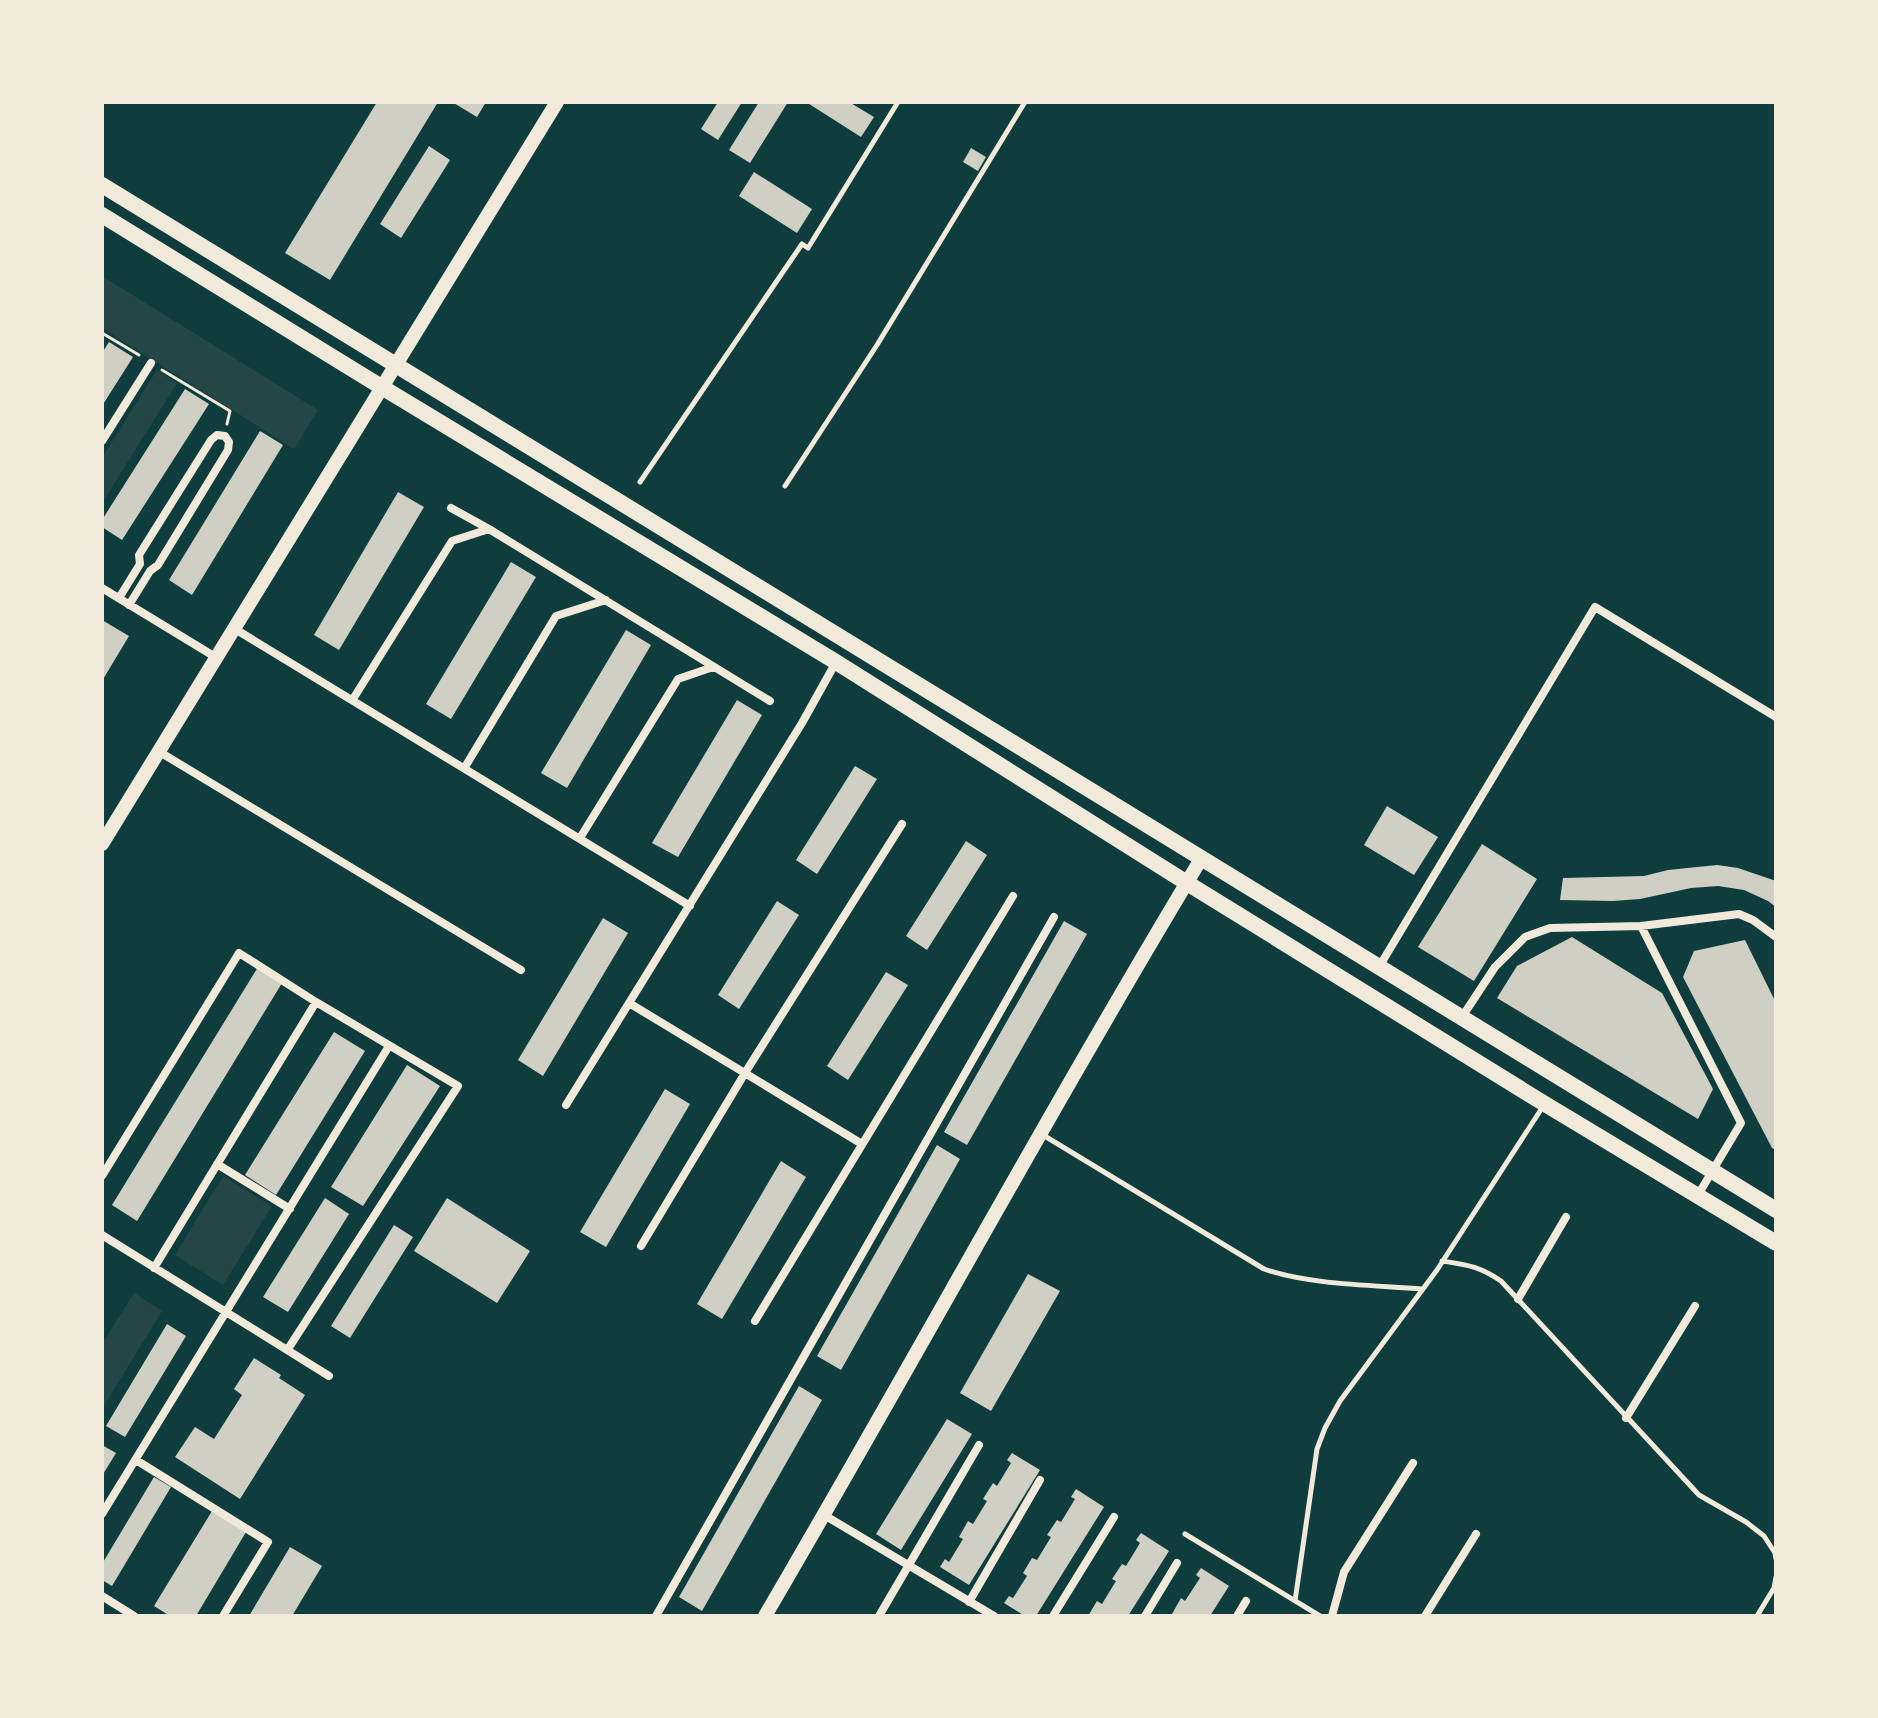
<svg xmlns="http://www.w3.org/2000/svg" width="1878" height="1718" font-family="Lato,sans-serif">
	<rect width="100%" height="100%" fill="#0f3d3e"/>
	<path fill="#244646" d="M102 276 318 410 294 449 102 328Z
		M157 370 177 383 102 503V458Z
		M223 1176 272 1206 223 1285 175 1255Z
		M134 1293 162 1311 102 1409V1344Z"/>
	<path fill="#cfcfc3" d="M377 102H438L330 280 285 253Z
		M452 102H486L477 117Z
		M718 102H742L718 140 701 129Z
		M759 102H788L750 163 729 150Z
		M806 102H849L874 117 861 137Z
		M429 146 450 160 401 238 380 224Z
		M971 148 986 157 978 171 963 162Z
		M754 172 812 209 797 233 739 196Z
		M109 342 133 357 102 406V353Z
		M185 389 209 404 122 540 102 527V520Z
		M260 431 283 445 192 595 169 580Z
		M398 492 424 507 339 650 314 635Z
		M511 562 536 577 451 719 426 704Z
		M102 620 129 636 102 681Z
		M626 630 651 645 567 788 541 773Z
		M737 700 762 715 678 857 652 843Z
		M855 766 877 779 817 874 796 860Z
		M1387 806 1438 837 1414 875 1364 845Z
		M966 841 987 855 927 950 906 936Z
		M1482 844 1537 879 1474 981 1418 947Z
		M1717 865 1738 868 1776 881V907L1768 901 1744 890 1718 886 1691 888 1640 899 1613 901 1560 900 1563 878 1644 876 1668 870Z
		M777 901 799 915 739 1009 718 995Z
		M603 918 628 933 543 1076 518 1060Z
		M1064 921 1087 934 967 1145 944 1132Z
		M1572 937 1662 993 1713 1089 1698 1119 1497 998 1517 966Z
		M1745 940 1776 1003V1150L1772 1148 1683 977 1694 951Z
		M258 967 282 983 137 1221 112 1205Z
		M886 972 908 985 848 1080 827 1066Z
		M334 1032 365 1051 276 1195 245 1175Z
		M407 1065 440 1086 363 1206 331 1187Z
		M665 1089 690 1104 606 1247 580 1232Z
		M937 1145 960 1159 841 1370 817 1356Z
		M781 1161 806 1177 722 1319 697 1304Z
		M325 1198 349 1214 288 1312 263 1297Z
		M447 1198 530 1251 497 1303 414 1251Z
		M394 1225 413 1237 350 1338 331 1326Z
		M1028 1274 1060 1291 991 1411 960 1393Z
		M167 1324 186 1336 125 1437 106 1426Z
		M254 1358 281 1375 279 1378 305 1395 240 1499 175 1457 195 1427 214 1439 242 1395 234 1389Z
		M799 1386 822 1400 702 1611 679 1597Z
		M947 1419 972 1434 901 1550 876 1534Z
		M102 1445 116 1453 102 1476Z
		M1012 1453 1040 1470 969 1585 940 1567 945 1559 949 1562 963 1539 959 1537 968 1521 973 1524 987 1501 983 1499 993 1483 997 1486 1011 1463 1007 1460Z
		M154 1477 171 1487 112 1586 102 1580V1564Z
		M1076 1489 1104 1507 1036 1616H1025L1004 1603 1009 1596 1013 1598 1027 1576 1023 1573 1032 1558 1037 1560 1051 1537 1047 1535 1057 1520 1061 1522 1075 1499 1071 1497Z
		M212 1511 246 1532 196 1616H170L154 1606Z
		M1141 1533 1169 1551 1128 1616H1088L1097 1601 1102 1604 1116 1581 1112 1579 1122 1564 1126 1566 1140 1543 1136 1540Z
		M290 1547 322 1566 292 1616H249Z
		M1201 1568 1229 1586 1210 1616H1176L1172 1614 1181 1598 1185 1601 1200 1578 1196 1575Z"/>
	<g fill="none" stroke-linecap="round" stroke-linejoin="round">
		<path stroke="#f1e9da" stroke-width="3" d="M102 333 139 355
			M162 370 230 411 227 424"/>
		<path stroke="#f1e9da" stroke-width="5" d="M640 482 802 244 808 248 898 102
			M785 486 877 345 1025 102
			M1043 1135 1264 1269C1310 1285 1372 1285 1422 1289
			M1442 1261C1468 1265 1479 1266 1501 1281L1699 1495 1746 1522 1764 1536 1775 1553 1776 1559
			M1185 1534 1320 1616
			M1295 1601 1317 1449 1325 1428 1340 1401 1437 1270 1542 1108
			M1757 1616 1774 1588 1776 1577"/>
		<path stroke="#f1e9da" stroke-width="8" d="M102 441 151 363
			M451 508 489 529 770 701
			M102 588 217 658
			M119 598 140 564 139 555 211 440 217 435 225 436 229 442 228 450 158 565 150 571 129 605
			M235 629 690 906
			M353 699 452 541 489 529
			M158 751 521 970
			M465 767 556 616 606 600
			M580 838 678 679 713 667
			M1641 926 1741 1123 1698 1195
			M1379 967 1595 607 1776 717
			M629 1003 862 1144
			M1462 1017 1495 967 1525 937 1550 928 1641 926 1739 914 1753 920 1776 937
			M566 1105 802 723 836 662
			M217 1164 290 1209
			M102 1176 239 953 316 1002 458 1086 288 1349
			M102 1235 329 1376
			M641 1246 745 1073 902 824
			M154 1268 316 1002
			M1518 1299 1566 1217
			M755 1321 1013 896
			M1626 1418 1695 1306
			M136 1460 268 1542 223 1616
			M102 1514 389 1046
			M824 1515 994 1616
			M102 1596 134 1616
			M969 1602 1040 1480
			M656 1616 1054 917
			M879 1616 979 1445
			M1053 1616 1114 1517
			M1145 1616 1177 1563
			M1237 1616 1246 1601
			M1332 1616 1344 1572 1413 1463
			M1425 1616 1476 1534"/>
		<path stroke="#f1e9da" stroke-width="14" d="M102 844 557 102
			M765 1616C912 1365 1051 1108 1201 859"/>
		<path stroke="#f1e9da" stroke-width="16" d="M102 185 1776 1210
			M102 215 370 380 836 662 1187 883 1545 1104 1776 1243"/>
	</g>
	<rect width="1878" height="1718" fill="none" stroke="#f1e9da" stroke-width="208"/>
</svg>
